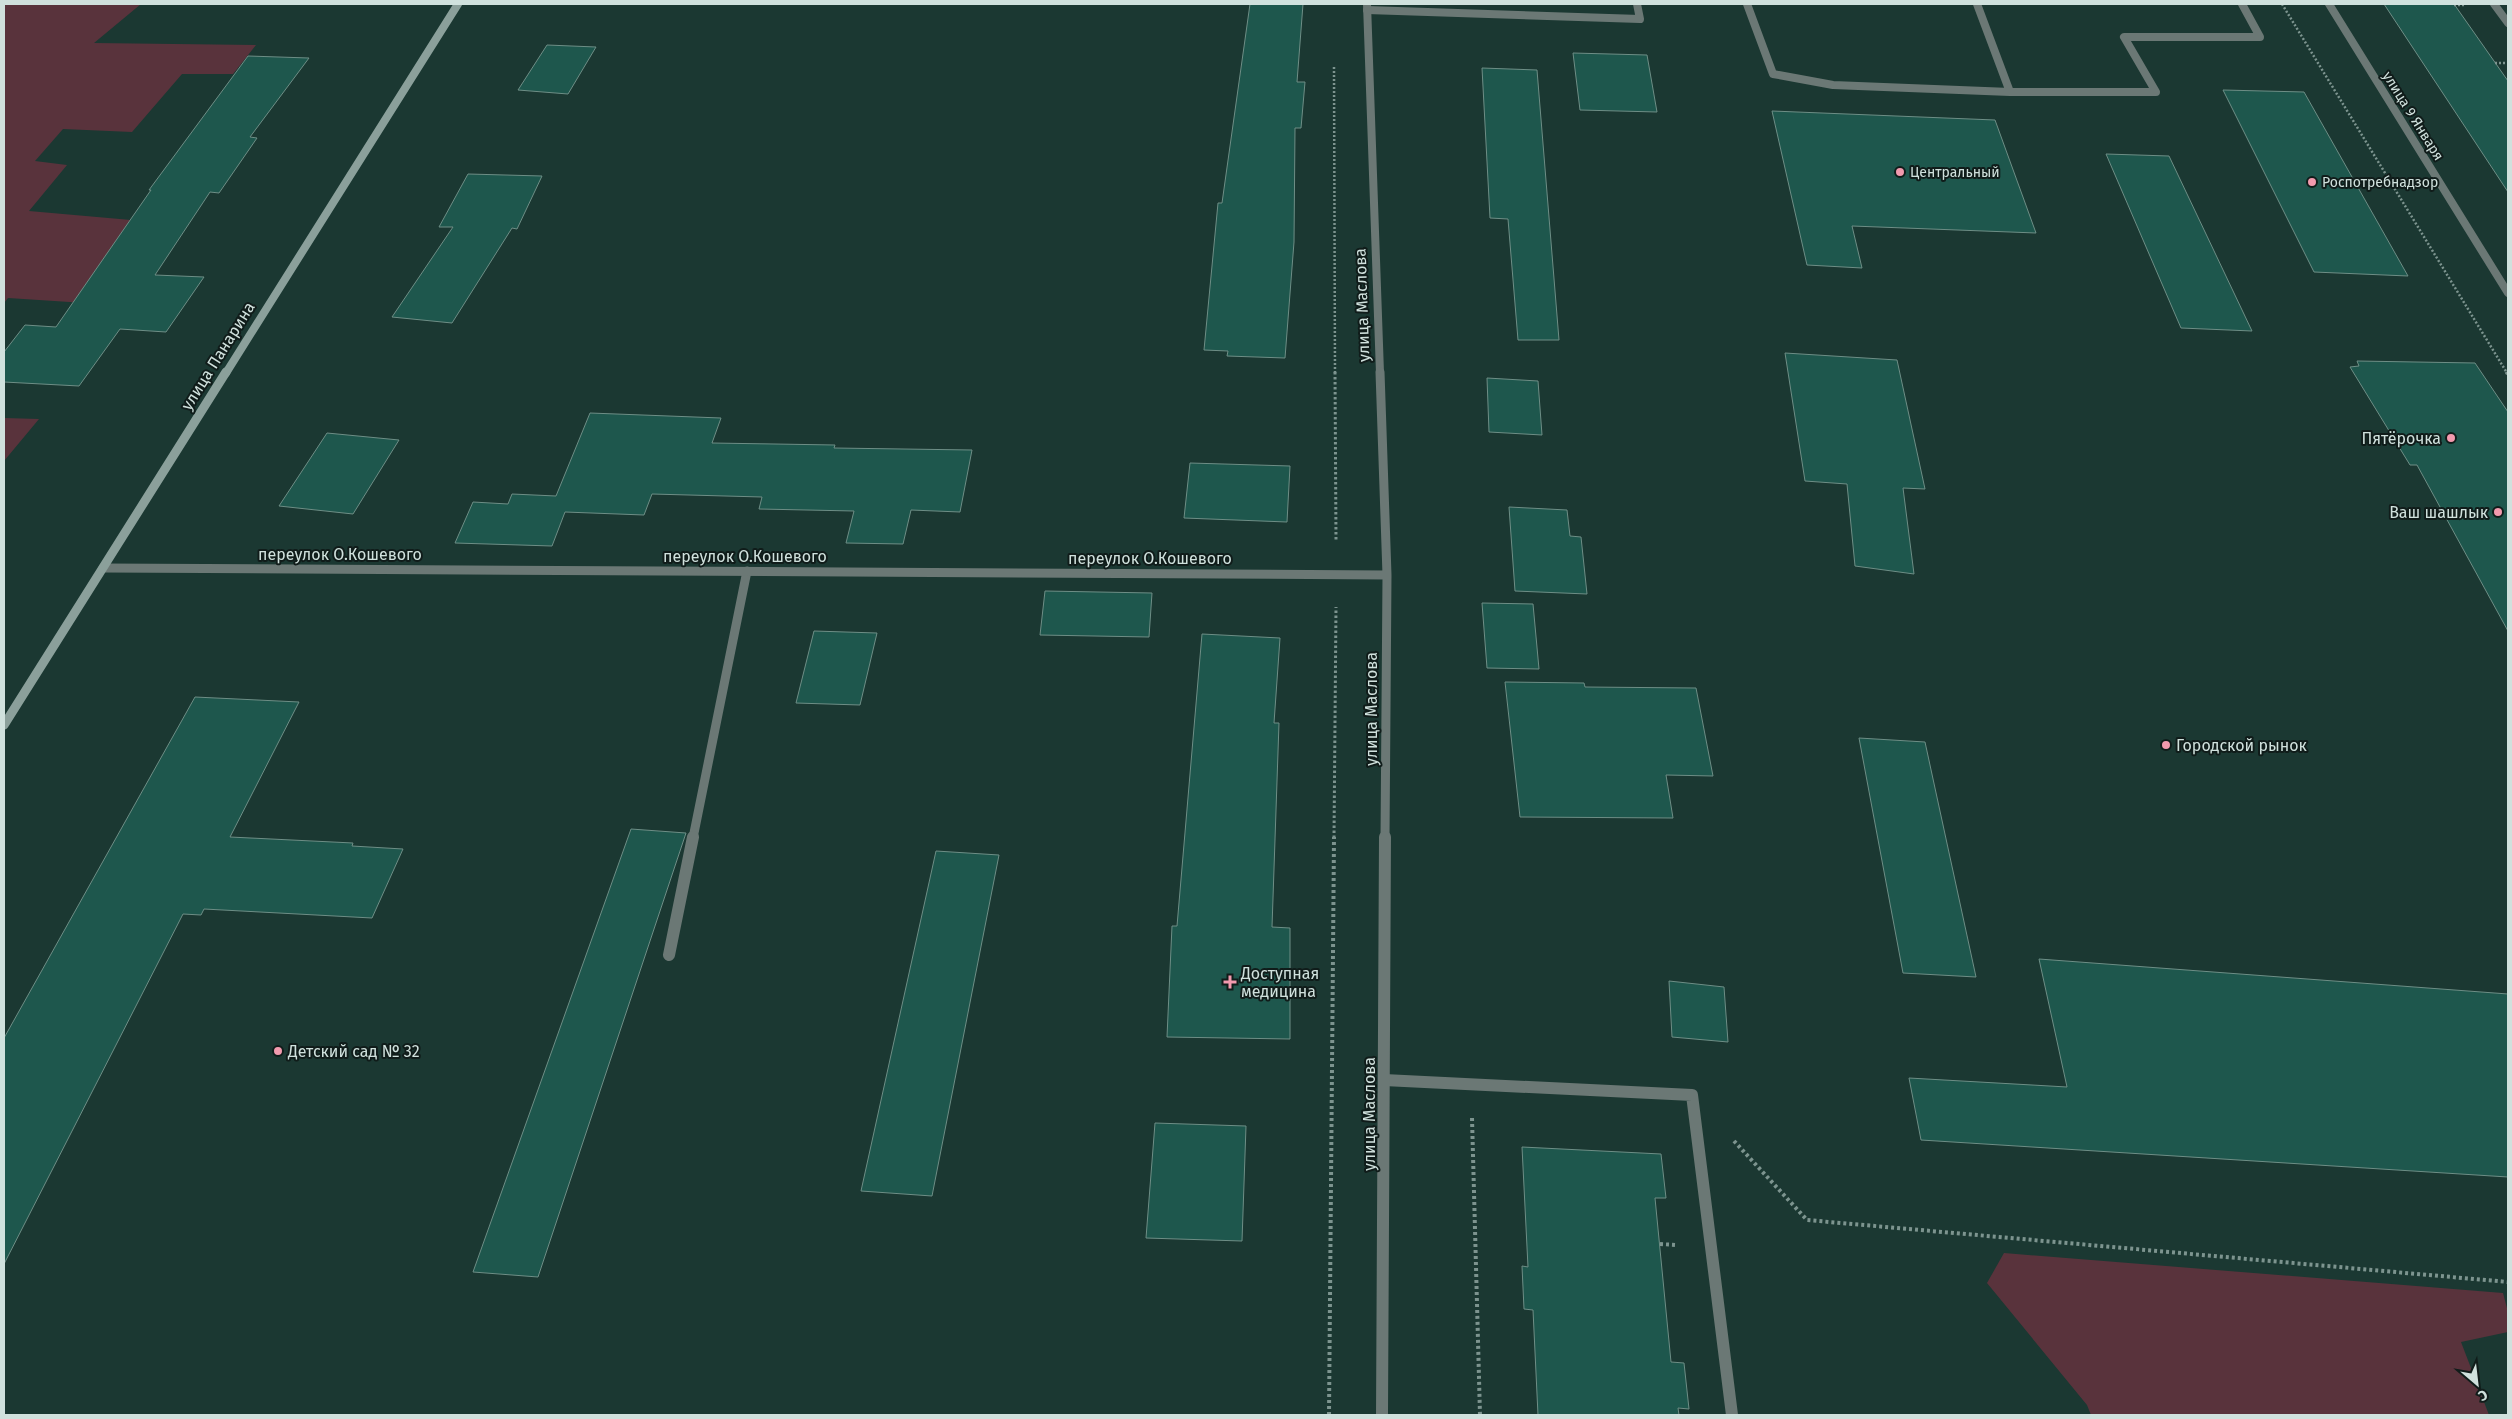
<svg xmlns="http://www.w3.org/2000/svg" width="2512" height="1419" font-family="'Fira Sans',sans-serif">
	<rect width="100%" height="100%" fill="#1b3832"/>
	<path fill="#59333c" d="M4 4H141L94 43 256 45 233 74H182L132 132 63 129 35 161 67 165 29 211 131 220 97 268 85 303 8 298 4 303Z
		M4 418 39 419 4 461Z
		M2004 1253 2503 1293 2508 1312V1332L2461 1342 2489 1415H2091L2087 1405 1987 1283Z"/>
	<path fill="#1e574d" stroke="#6e8e86" d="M1250 4H1303L1297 82H1305L1301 128H1295L1294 242 1285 358 1227 356 1228 351 1204 350 1218 203H1222Z
		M2384 4H2454L2508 81V192Z
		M547 45 596 47 568 94 518 90Z
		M1573 53 1647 55 1657 112 1580 110Z
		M248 56 309 58 250 137 257 138 219 193 210 192 155 275 204 277 166 332 120 329 79 386 4 382V352L25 325 56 327 151 190H149Z
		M1482 68 1537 70 1559 340H1518L1508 219 1490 218Z
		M2223 90 2304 92 2408 276 2314 272Z
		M1772 111 1995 120 2036 233 1852 226 1862 268 1807 265Z
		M2106 154 2169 156 2252 331 2181 328Z
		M468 174 542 176 517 229 512 228 452 323 392 317 453 227H439Z
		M1785 353 1897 360 1925 489 1903 488 1914 574 1855 566 1847 484 1805 481Z
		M2357 361 2475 363 2508 412V631L2417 465H2410L2350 367 2359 366Z
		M1487 378 1538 381 1542 435 1489 432Z
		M590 413 721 418 712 443 835 445 834 448 972 450 960 512 911 510 903 544 846 543 854 511 759 509 762 497 652 494 644 515 565 512 552 546 455 543 473 502 508 504 512 494 556 496Z
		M327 433 399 440 353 514 279 506Z
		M1190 463 1290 466 1287 522 1184 518Z
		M1509 507 1567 510 1570 536 1581 537 1587 594 1515 591Z
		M1045 591 1152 593 1149 637 1040 635Z
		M1482 603 1533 604 1539 669 1487 668Z
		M814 631 877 633 860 705 796 703Z
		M1202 634 1280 638 1274 723H1279L1272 927 1290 928V1039L1167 1037 1172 926H1177Z
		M1505 682 1584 683 1585 687 1696 688 1713 776 1666 775 1673 818 1520 817Z
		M195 697 299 702 230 837 353 843 352 846 403 849 372 918 204 909 201 915 183 914 4 1264V1038Z
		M1859 738 1925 742 1976 977 1903 973Z
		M631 829 686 833 538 1277 473 1272Z
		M936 851 999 855 932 1196 861 1191Z
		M2039 959 2508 994V1177L1921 1140 1909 1078 2067 1087Z
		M1669 981 1724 987 1728 1042 1672 1037Z
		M1155 1123 1246 1126 1242 1241 1146 1238Z
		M1522 1147 1661 1154 1666 1198H1655L1671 1362 1684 1363 1689 1409 1678 1408 1679 1415H1538L1533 1310 1524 1309 1522 1266 1528 1267Z"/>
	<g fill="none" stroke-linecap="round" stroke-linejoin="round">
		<path stroke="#7d948f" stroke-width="2.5" stroke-dasharray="2 2" stroke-linecap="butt" d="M2282 4 2507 373
			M2454 5H2464
			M2495 63H2508
			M1334 67 1335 373"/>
		<path stroke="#7d948f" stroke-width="3" stroke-dasharray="2.5 2.5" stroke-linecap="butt" d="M1335 372 1336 541
			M2506 372 2508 375
			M1334 838 1336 607"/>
		<path stroke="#7d948f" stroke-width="4" stroke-dasharray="3 3" stroke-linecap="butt" d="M1472 1118 1480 1415
			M1734 1141 1807 1220 2508 1282
			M1660 1244 1676 1245
			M1329 1415 1334 837"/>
		<path stroke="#6b7875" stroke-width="8" d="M1747 4 1773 74 1833 85 2010 92
			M1977 4 2010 92H2156L2124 37H2260L2242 4
			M2494 4 2508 23
			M1367 10 1640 19 1637 4"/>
		<path stroke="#6b7875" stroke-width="9" d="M693 838 747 571"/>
		<path stroke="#6b7875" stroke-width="12" d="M669 955 693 837
			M1384 1080 1692 1095 1732 1415"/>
		<path stroke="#6b7875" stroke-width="8" d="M1367 4 1380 373
			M2329 4 2508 293"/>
		<path stroke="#6b7875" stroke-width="9" d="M1380 372 1387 575 1385 838
			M103 568 1387 575"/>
		<path stroke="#6b7875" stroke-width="12" d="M1382 1415 1385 837"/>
		<path stroke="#8ba09b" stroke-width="8" d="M226 373 458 4"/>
		<path stroke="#8ba09b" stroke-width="9" d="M4 725 226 372"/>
	</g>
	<g fill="#f29aae" stroke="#101c1a" stroke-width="2">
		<circle cx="1900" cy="172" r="5"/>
		<circle cx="2312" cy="182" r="5"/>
		<circle cx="2451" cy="438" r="5"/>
		<circle cx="2498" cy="512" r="5"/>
		<circle cx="2166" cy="745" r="5"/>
		<path d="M1227.5 974.5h5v5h5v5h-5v5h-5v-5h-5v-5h5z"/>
		<circle cx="278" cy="1051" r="5"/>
	</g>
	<g text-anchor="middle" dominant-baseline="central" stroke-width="4" stroke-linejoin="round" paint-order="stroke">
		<g font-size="14" fill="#d0e1dd" stroke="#101c1a">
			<text transform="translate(2413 116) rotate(58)">улица 9 Января</text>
		</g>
		<g font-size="14" fill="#d0e1dd" stroke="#101c1a" text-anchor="start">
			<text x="1910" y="172">Центральный</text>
			<text x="2322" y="182">Роспотребнадзор</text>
		</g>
		<g font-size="16" fill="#d0e1dd" stroke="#101c1a">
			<text transform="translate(1362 305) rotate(-92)">улица Маслова</text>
			<text transform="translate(218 356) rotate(-58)">улица Панарина</text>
			<text x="340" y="554">переулок О.Кошевого</text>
			<text x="745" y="556">переулок О.Кошевого</text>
			<text x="1150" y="558">переулок О.Кошевого</text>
			<text transform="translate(1371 709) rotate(-90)">улица Маслова</text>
			<text transform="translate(1369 1114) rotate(-90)">улица Маслова</text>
		</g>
		<g font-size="16" fill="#d0e1dd" stroke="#101c1a" text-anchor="start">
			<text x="2441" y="438" text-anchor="end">Пятёрочка</text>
			<text x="2488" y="512" text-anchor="end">Ваш шашлык</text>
			<text x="2176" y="745">Городской рынок</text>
			<text x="1241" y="973">Доступная<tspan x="1241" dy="18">медицина</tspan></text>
			<text x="288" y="1051">Детский сад № 32</text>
		</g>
	</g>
	<rect width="2512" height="1419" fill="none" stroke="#d0e1dd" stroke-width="10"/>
	<g transform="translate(2477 1384) rotate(152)" stroke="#101c1a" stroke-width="4" paint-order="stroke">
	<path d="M0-4L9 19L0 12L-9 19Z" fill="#d0e1dd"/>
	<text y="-8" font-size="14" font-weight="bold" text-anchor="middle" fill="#d0e1dd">С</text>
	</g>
</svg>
